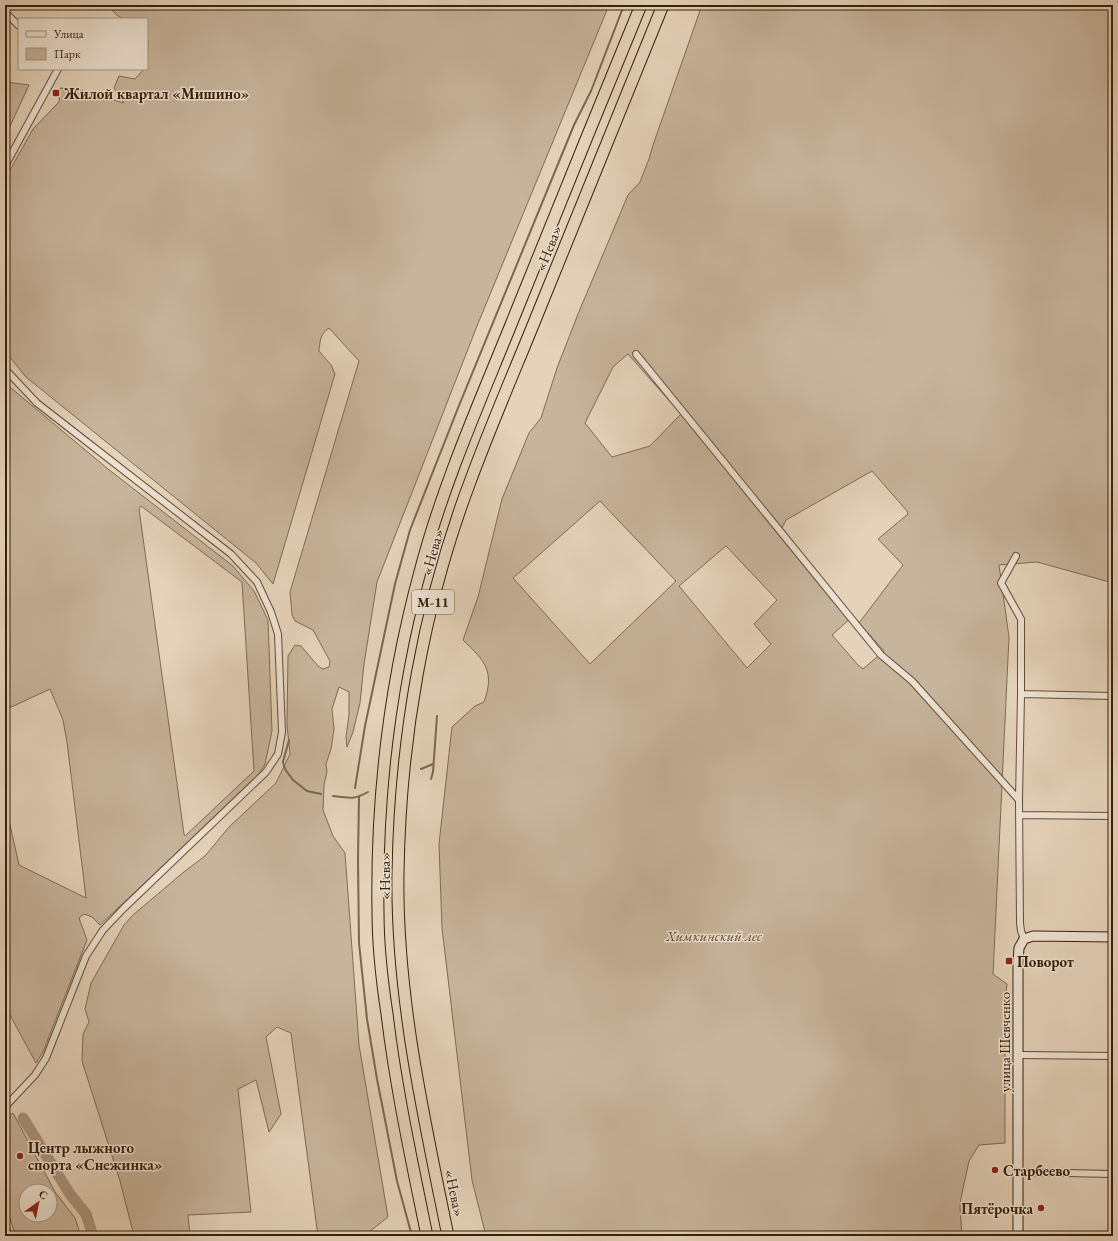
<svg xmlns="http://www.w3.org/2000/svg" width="1118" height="1241" font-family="'EB Garamond',serif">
	<rect width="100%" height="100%" fill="#e4d2ba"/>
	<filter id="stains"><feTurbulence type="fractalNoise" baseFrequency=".005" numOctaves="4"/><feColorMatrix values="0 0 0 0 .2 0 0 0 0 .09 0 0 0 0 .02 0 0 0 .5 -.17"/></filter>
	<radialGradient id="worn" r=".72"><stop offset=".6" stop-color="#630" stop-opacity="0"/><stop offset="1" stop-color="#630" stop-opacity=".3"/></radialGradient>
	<path fill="#c7b49c" stroke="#806a52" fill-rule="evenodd" d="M109 5H609L477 326 377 582 364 664 360 703 353 732 347 747 346 737 349 715V692L339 687 332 709 334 729 331 749 326 764 327 772 324 785 323 810 333 836 345 853 359 1045 388 1217 364 1236H318L291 1033 277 1027 266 1037 281 1114 269 1132 256 1080 238 1089 251 1212 188 1215 190 1236H134L120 1181 82 1061 83 1034 89 1022 85 1009 91 983 124 925 133 915 185 871 205 856 229 827 276 783 290 754 287 725 288 656 295 645 301 646 318 666 323 669 329 667 330 661 313 630 295 621 292 615 290 592 359 361 329 328C320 334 320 341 319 351L331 365 335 374 273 584 256 563 26 377 5 351V179L33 129 59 102 60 88 80 90 124 103 114 88 119 76 135 79 144 69H147L148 40 147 39V19C129 19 119 23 109 5Z
		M702 5H1113V583L1037 562 999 565 1009 637 993 974 1007 984 1005 1003V1143L979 1145 969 1161 961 1198 960 1207 962 1236H486L472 1180 442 928 439 844 452 727 475 706 484 702C495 671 485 661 463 640L478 597 502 499 529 433 541 418 557 368 578 314 628 195 640 182 649 159 653 145ZM628 354 681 414 650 446 612 457 585 423 613 367ZM872 471 907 511 908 514 878 539 903 565 859 623 884 651 863 669 858 665 832 635 853 616 782 528 786 520ZM600 501 676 581 590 664 513 578ZM726 546 777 600 754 624 771 644 747 668 679 586Z
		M5 82 29 85 5 137Z
		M5 383 108 469 233 566 254 591 268 620 272 731 265 764 257 777 100 925 92 917 84 914 79 918 87 940 43 1052 36 1063 5 1006V802L19 865 86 898 67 742 63 720 50 689 5 710ZM141 506 242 582 254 771 185 836 184 834 139 509Z
		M13 1113 55 1192 75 1218 81 1236H16L5 1205V1120ZM26 1191H50V1215H26Z"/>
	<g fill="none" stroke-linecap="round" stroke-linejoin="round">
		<path stroke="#7d664f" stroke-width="2" d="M289 740 283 762 285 769 293 780 307 791 321 794
			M421 769 433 764
			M431 779 433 772 437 716
			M355 788 365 726 395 584 410 530 458 408 574 125 591 91 624 5
			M333 796C348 798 354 800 368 792
			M359 797 358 859 359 943 367 1019 377 1079 397 1181 412 1236"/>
		<path stroke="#aa957e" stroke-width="11" d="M23 1118 70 1194 86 1214 93 1236"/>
		<g stroke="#644c35" stroke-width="8">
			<path id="street" d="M5 12 19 26
				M5 166 58 69
				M636 354 881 655 912 681 1019 800 1020 923 1021 931 1024 939
				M5 369 37 403 231 554 257 582 271 612 278 634 282 732 278 754 266 772 124 908 103 930 86 956 46 1058 35 1075 5 1107
				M1016 556 1001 583 1021 619V694L1019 800
				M1021 694 1113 696
				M1019 815 1113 816
				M1019 1055 1113 1056
				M1018 1172 1113 1174"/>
		</g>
		<g stroke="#392009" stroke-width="11">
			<path id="secondary" d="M5 1230 7 1236
				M1018 1236V962L1019 948 1024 939 1033 936 1113 937"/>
		</g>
		<g stroke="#392009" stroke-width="13">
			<path id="highway" d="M427 1236C412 1162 396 1089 387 1014 382 981 378 946 378 912 376 795 390 681 421 568 443 485 478 406 510 327 553 220 597 112 641 5
				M448 1236C424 1118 396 995 398 873 400 741 423 606 470 482 492 422 518 363 542 303 582 204 623 104 663 5"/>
		</g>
		<use href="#street" stroke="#ede2d2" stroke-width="6"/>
		<use href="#secondary" stroke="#ede2d2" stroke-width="9"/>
		<use href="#highway" stroke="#e4d2ba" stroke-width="11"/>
	</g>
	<g fill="#8f2418" stroke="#ede2d2" stroke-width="1.5">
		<rect x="52" y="89" width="8" height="8" rx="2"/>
		<rect x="1005" y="957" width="8" height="8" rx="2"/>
		<circle cx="20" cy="1156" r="4"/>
		<circle cx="995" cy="1170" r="4"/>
		<circle cx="1041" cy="1208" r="4"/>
	</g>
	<g text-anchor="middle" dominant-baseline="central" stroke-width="3" stroke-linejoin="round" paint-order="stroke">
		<rect fill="#ede2d2" stroke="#6f5a45" stroke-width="1" x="412" y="590" width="42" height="24" rx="3"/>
		<g font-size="14" font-weight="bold" fill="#392009">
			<text x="433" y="602">М-11</text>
		</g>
		<g font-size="15" font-weight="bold" fill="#392009" stroke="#ede2d2" text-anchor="start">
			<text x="64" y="93">Жилой квартал «Мишино»</text>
			<text x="1017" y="961">Поворот</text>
			<text x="28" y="1147">Центр лыжного<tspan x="28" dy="17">спорта «Снежинка»</tspan></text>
			<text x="1003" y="1170">Старбеево</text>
			<text x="1033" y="1208" text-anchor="end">Пятёрочка</text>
		</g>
		<g font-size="15" fill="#392009" stroke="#ede2d2">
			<text transform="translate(548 248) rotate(-68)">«Нева»</text>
			<text transform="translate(432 552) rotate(-74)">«Нева»</text>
			<text transform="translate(384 876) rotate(-90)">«Нева»</text>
			<text transform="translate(1004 1042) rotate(-90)">улица Шевченко</text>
			<text transform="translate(455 1193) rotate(78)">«Нева»</text>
		</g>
		<g font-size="15" font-style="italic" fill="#5c452e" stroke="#ede2d2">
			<text x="714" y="935">Химкинский лес</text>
		</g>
	</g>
	<rect width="1118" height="1241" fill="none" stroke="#e4d2ba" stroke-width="20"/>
	<rect x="6" y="6" width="1106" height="1229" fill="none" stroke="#392009" stroke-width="2"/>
	<rect x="10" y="10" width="1098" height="1221" fill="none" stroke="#392009"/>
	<rect x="18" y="18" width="130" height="52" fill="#ede2d2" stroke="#a59482"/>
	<rect x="26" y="31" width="20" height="6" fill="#ede2d2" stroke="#a59482"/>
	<text x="54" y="38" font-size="12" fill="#392009">Улица</text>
	<rect x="26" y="48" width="20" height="12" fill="#c7b49c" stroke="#a59482"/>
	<text x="54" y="58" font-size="12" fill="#392009">Парк</text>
	<g transform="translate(38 1203) rotate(33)"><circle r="19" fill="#ede2d2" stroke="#a59482"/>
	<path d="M0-3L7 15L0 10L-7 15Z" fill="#8f2418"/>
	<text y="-6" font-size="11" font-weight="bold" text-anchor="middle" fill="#392009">С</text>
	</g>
	<rect width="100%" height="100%" filter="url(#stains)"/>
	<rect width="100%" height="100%" fill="url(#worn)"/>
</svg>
